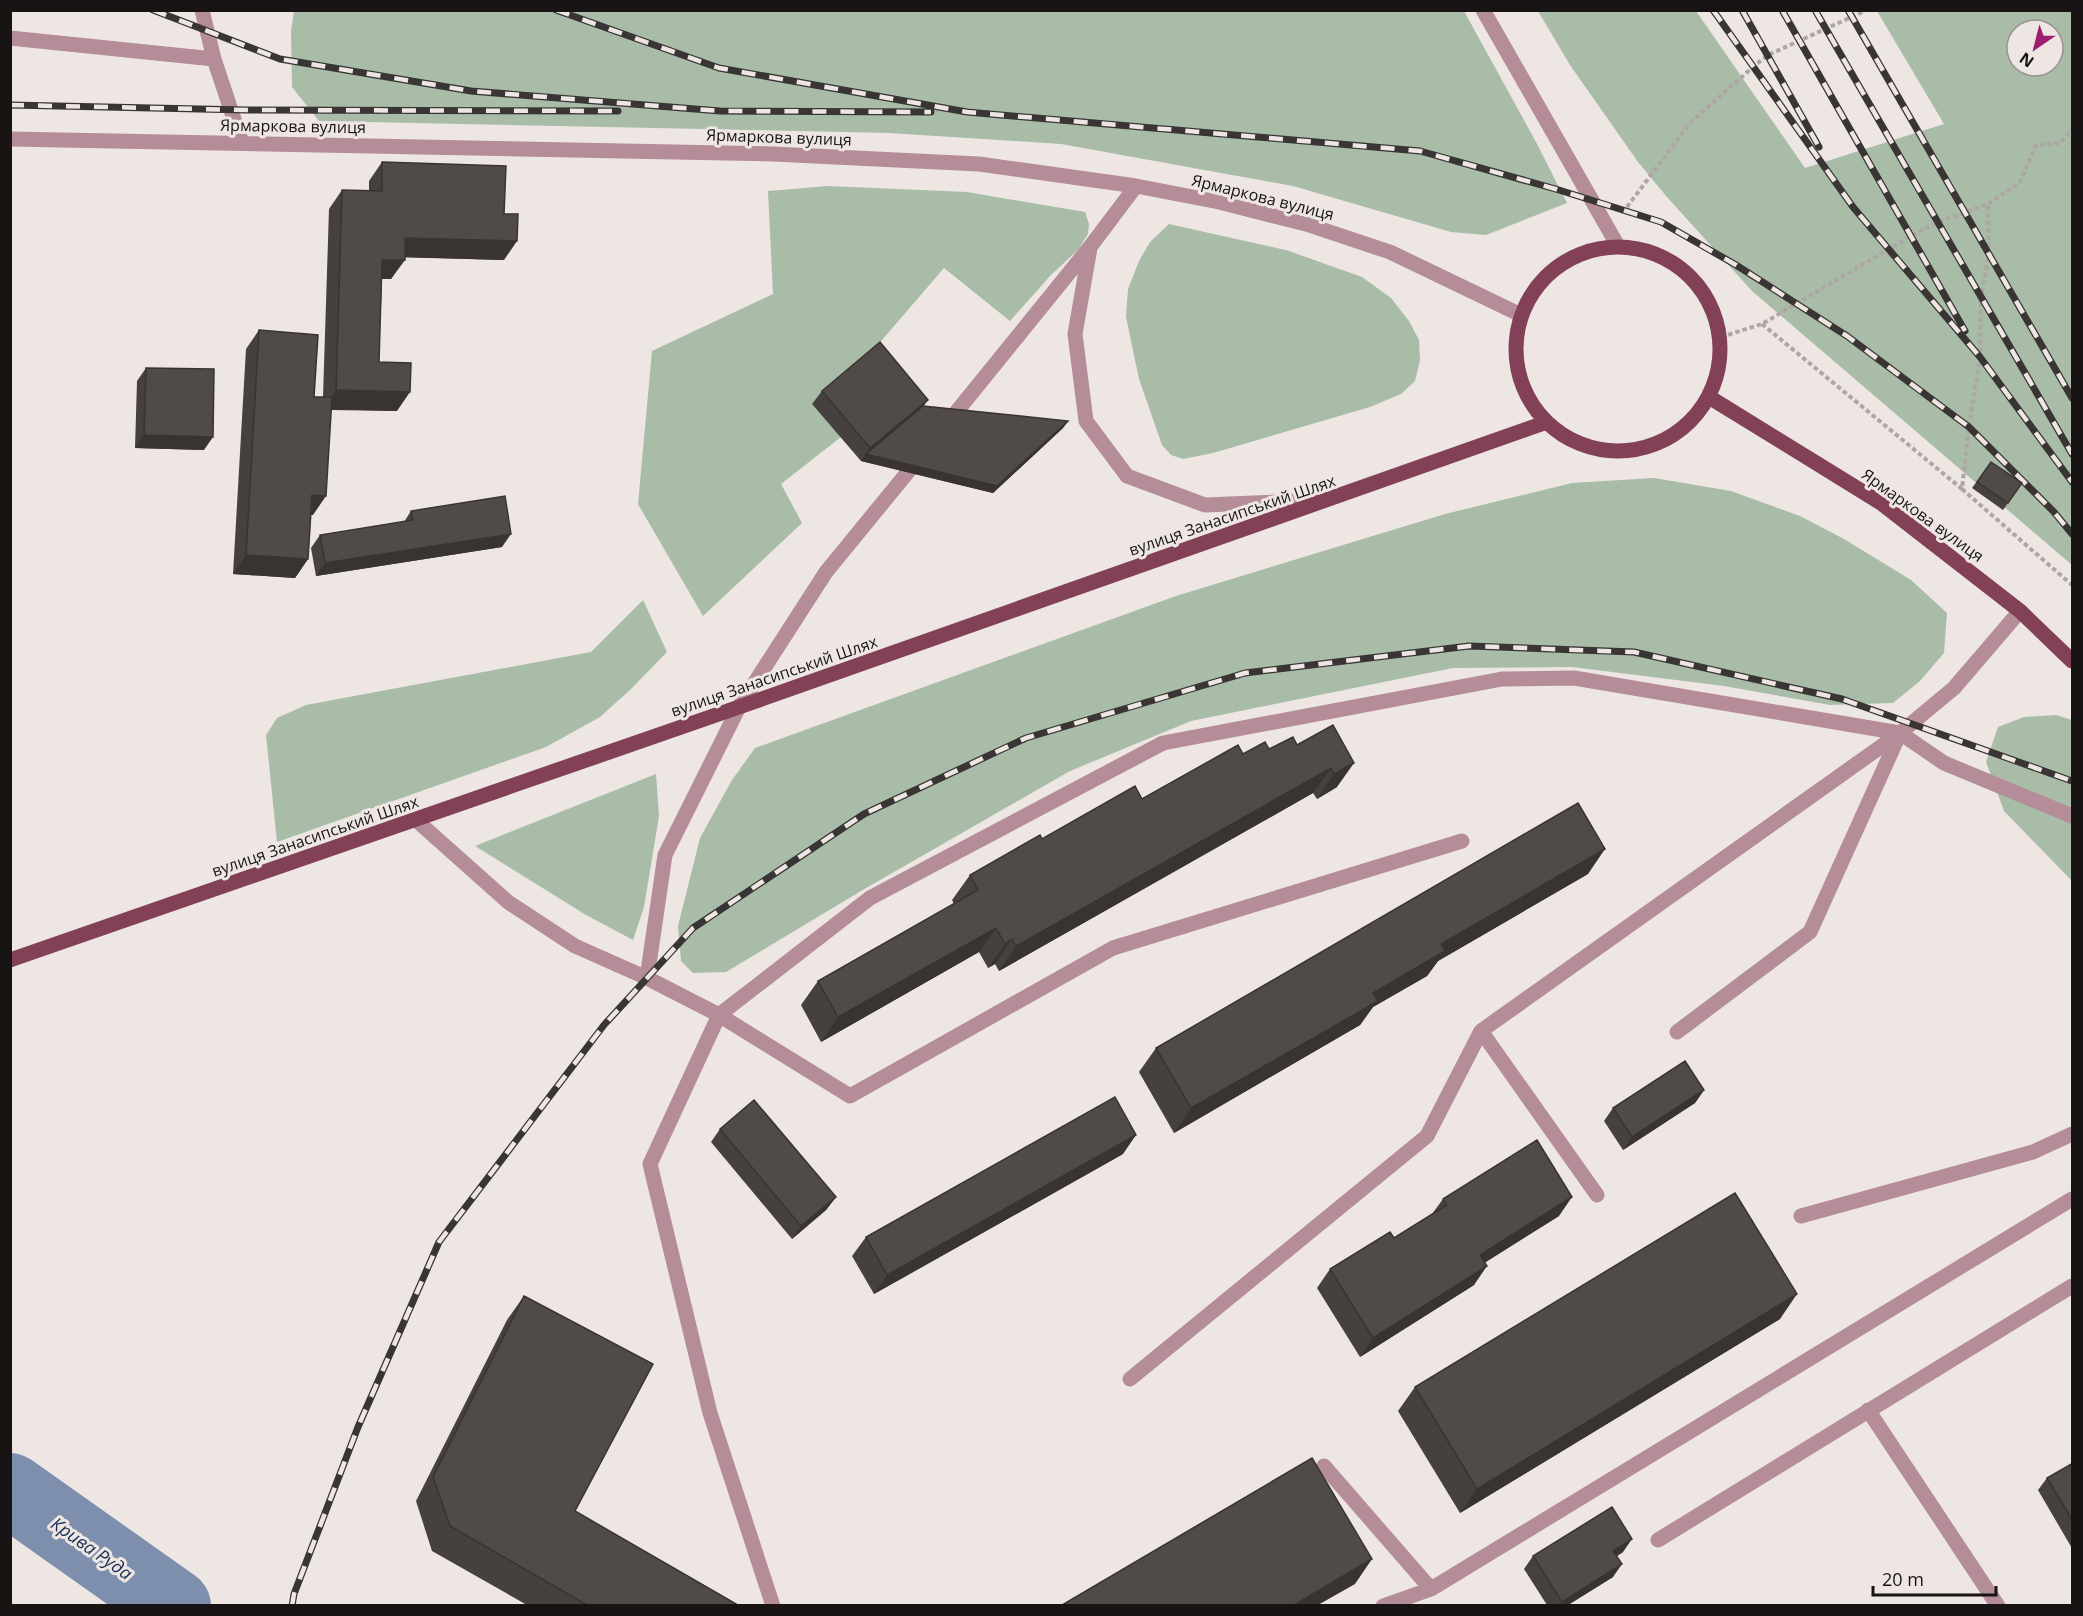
<svg xmlns="http://www.w3.org/2000/svg" width="2083" height="1616" font-family="'Open Sans',sans-serif">
	<rect width="100%" height="100%" fill="#eee6e3"/>
	<path fill="#a8bca8" fill-rule="evenodd" d="M294 11H1464L1536 142 1567 203 1486 235 1451 232 1293 186 1061 144 889 133 319 121 292 87 291 31Z
		M1538 11H1696L1805 168 1944 124 1877 11H2072V565L1752 291 1667 197 1638 162 1570 65ZM2017 30H2053V66H2017Z
		M828 186 967 192 1085 212 1089 224 1088 234 1078 250 1051 275 1010 321 944 268 870 354 813 403 841 437 781 484 802 523 703 616 638 504 652 351 773 294 768 191Z
		M1169 224 1286 250 1362 277 1391 298 1409 321 1419 340 1420 360 1415 381 1401 394 1370 407 1213 453 1183 459 1171 455 1162 445 1139 379 1126 317 1128 289 1139 261 1150 242Z
		M1654 478 1731 491 1800 516 1844 539 1911 580 1947 613 1944 653 1920 681 1893 703 1830 705 1724 686 1572 667 1453 668 1191 721 1070 771 861 891 726 972 693 973 681 961 678 926 700 838 732 780 755 748 1176 596 1445 514 1572 483Z
		M643 600 667 652 630 690 600 717 546 747 277 842 266 735 277 718 306 705 591 652Z
		M2056 715 2072 720V881L2004 811 1986 762 1998 727 2024 717Z
		M656 774 659 816 644 907 633 940 586 915 475 846Z"/>
	<g fill="none" stroke-linecap="round" stroke-linejoin="round">
		<path stroke="#7e8fae" stroke-width="74" d="M10 1490 174 1606"/>
		<path stroke="#ada6a4" stroke-width="4" stroke-dasharray="4.5 3" stroke-linecap="butt" d="M1627 207 1690 123 1753 67 1768 55 1867 10
			M1762 324 1962 489 1969 427 1980 357 1981 296 1989 255 1988 204
			M1721 337 1762 324 1911 236 1938 222 1988 204 2020 182 2036 145 2061 143 2072 129
			M1962 489 2072 585"/>
		<path stroke="#b48d98" stroke-width="15" d="M202 10 214 59
			M1483 10 1618 246
			M10 38 214 59 242 143
			M10 139 773 154 979 164 1136 186 1219 202 1306 224 1390 252 1521 315
			M1090 248 1075 334 1086 421 1127 476 1205 505 1322 500
			M945 426 1090 247 1136 186
			M416 820 508 902 575 946 647 978 719 1015 850 1096 1113 948 1462 841
			M647 978 665 855 739 707 826 572 921 456
			M1481 1031 1597 1195
			M1677 1032 1810 932 1900 733
			M1801 1216 2033 1152 2072 1134
			M1130 1379 1427 1136 1481 1031 1900 733 1954 688 2020 611
			M1868 1410 1998 1606
			M1324 1466 1431 1589 2072 1199
			M1658 1540 2072 1286
			M773 1606 710 1413 650 1164 719 1015 870 898 1163 743 1502 679 1574 678 1900 733 1944 763 2072 816
			M1383 1606 1431 1589"/>
		<path stroke="#824157" stroke-width="15" d="M1516 349a102 102 0 1 1 204 0a102 102 0 1 1-204 0Z
			M1709 397 1881 503 2020 611 2072 661
			M10 960 739 707 1547 422"/>
		<g stroke="#393534" stroke-width="7">
			<path id="rail" d="M153 10 280 59 471 91 720 111 931 112
				M556 10 719 68 967 112 1420 151 1559 190 1661 222 1736 265 1847 336 1969 427 2054 512 2072 534
				M1713 10 1853 207 1980 357 2072 482
				M1742 10 1819 147
				M1782 10 1965 331
				M1815 10 2072 454
				M1848 10 2072 398
				M10 105 247 110 618 111
				M292 1606 294 1594 358 1427 439 1242 604 1025 693 928 864 814 1026 738 1245 673 1469 646 1634 652 1842 699 2072 781"/>
		</g>
		<use href="#rail" stroke="#eee6e3" stroke-width="4.5" stroke-dasharray="14" stroke-linecap="butt"/>
	</g>
	<path fill="#46403e" d="M382 162 504 214V260L405 257 391 279H382L379 362 397 411 331 410 313 515H311L308 559 295 578 233 574 246 349 259 330 314 397H323L329 209 342 190 369 191V181Z
		M146 368 204 450 135 448 137 381Z
		M822 391 928 400 923 406 1068 421 1063 428 993 493 861 461 812 404Z
		M1991 462 2022 483 2003 510 1972 488Z
		M411 511 502 547 316 576 311 548 320 535 404 522Z
		M1333 725 1337 787 1317 799 1313 793 999 971 995 964 988 968 979 952 821 1042 801 1005 818 981 954 904 952 900 970 875 1042 839 1142 799 1243 754 1297 745Z
		M1588 874 1438 961 1427 976 1373 1007 1360 1025 1174 1133 1139 1072 1156 1048Z
		M1704 1090 1695 1103 1623 1150 1604 1121 1613 1108Z
		M720 1129 836 1197 826 1210 792 1239 711 1142Z
		M1123 1154 874 1294 852 1256 866 1237Z
		M1443 1199 1559 1216 1485 1262 1474 1285 1360 1357 1317 1288 1330 1269 1394 1238 1432 1214Z
		M524 1296 575 1511 735 1605H527L432 1551 416 1501 507 1320Z
		M1780 1319 1460 1513 1398 1411 1415 1387Z
		M2073 1463V1550L2038 1490 2047 1478Z
		M1623 1552 1617 1556 1613 1577 1568 1605H1547L1524 1569 1533 1556Z"/>
	<path fill="#393432" d="M405 238 517 241 504 260 392 257Z
		M382 260H405L391 279H369Z
		M336 390 410 392 397 411 323 409Z
		M928 400 919 412 1068 421 1063 428 993 493 861 461 870 448Z
		M144 435 213 437 204 450 135 448Z
		M312 495 326 496 313 515 299 514Z
		M511 534 502 547 316 576 325 563Z
		M246 555 308 559 295 578 233 574Z
		M1354 763 1337 787 1317 799 1334 774Z
		M1331 768 1313 793 999 971 1016 946Z
		M1605 849 1588 874 1438 961 1427 976 1373 1007 1360 1025 1174 1133 1191 1108 1373 993 1441 944Z
		M996 928 979 952 821 1042 838 1017Z
		M1012 939 995 964 988 968 1005 944Z
		M1704 1090 1695 1103 1623 1150 1632 1137Z
		M1136 1135 1123 1154 874 1294 887 1275Z
		M836 1197 826 1210 792 1239 801 1226Z
		M1572 1197 1559 1216 1467 1274 1480 1255Z
		M1487 1266 1474 1285 1360 1357 1373 1338Z
		M1797 1294 1780 1319 1460 1513 1477 1489Z
		M1632 1539 1623 1552 1604 1564 1613 1551Z
		M1372 1559 1355 1584 1318 1605H1294Z
		M1622 1564 1613 1577 1568 1605H1560L1562 1602Z"/>
	<path fill="#514b48" stroke="#393432" stroke-width="1.5" d="M382 162 506 166 504 214H518L517 241 405 238V260H382L379 362 411 363 410 392 336 390 342 190 382 191Z
		M259 330 318 335 314 397H332L326 496 312 495 308 559 246 555Z
		M880 342 928 400 870 448 822 391Z
		M146 368 214 369 213 437 144 435Z
		M923 406 1068 421 997 486 866 454Z
		M1991 462 2022 483 2008 503 1977 482Z
		M505 496 511 534 325 563 320 535 413 520 411 511Z
		M1333 725 1354 763 1334 774 1331 768 1016 946 1012 939 1005 944 996 928 838 1017 818 981 978 890 970 875 1040 835 1042 839 1135 786 1142 799 1238 745 1243 754 1265 742 1269 749 1293 737 1297 745Z
		M1578 803 1605 849 1441 944 1445 951 1373 993 1378 1001 1191 1108 1156 1048Z
		M1685 1061 1704 1090 1632 1137 1613 1108Z
		M1115 1097 1136 1135 887 1275 866 1237Z
		M754 1100 836 1197 801 1226 720 1129Z
		M1537 1140 1572 1197 1480 1255 1487 1266 1373 1338 1330 1269 1390 1232 1394 1238 1447 1205 1443 1199Z
		M1735 1193 1797 1294 1477 1489 1415 1387Z
		M524 1296 653 1364 575 1511 736 1604 735 1605H587L450 1526 433 1477Z
		M1312 1458 1372 1559 1294 1605H1062Z
		M2073 1463V1521L2047 1478Z
		M1612 1507 1632 1539 1613 1551 1622 1564 1562 1602 1533 1556Z"/>
	<g text-anchor="middle" dominant-baseline="central" stroke-width="6" stroke-linejoin="round" paint-order="stroke">
		<g font-size="16" fill="#171413" stroke="#eee6e3">
			<text transform="translate(293 126) rotate(1)">Ярмаркова вулиця</text>
			<text transform="translate(779 137) rotate(2)">Ярмаркова вулиця</text>
			<text transform="translate(1263 197) rotate(14)">Ярмаркова вулиця</text>
			<text transform="translate(1232 515) rotate(-19)">вулиця Занасипський Шлях</text>
			<text transform="translate(1923 515) rotate(36)">Ярмаркова вулиця</text>
			<text transform="translate(774 676) rotate(-19)">вулиця Занасипський Шлях</text>
			<text transform="translate(315 836) rotate(-19)">вулиця Занасипський Шлях</text>
		</g>
		<g font-size="18" font-style="italic" fill="#192e58" stroke="#eee6e3">
			<text transform="translate(92 1548) rotate(35)">Крива Руда</text>
		</g>
	</g>
	<rect width="2083" height="1616" fill="none" stroke="#171413" stroke-width="24"/>
	<g transform="translate(2035 48) rotate(215)"><circle r="28" fill="#eee6e3" stroke="#989290" stroke-width="1.5"/>
	<path d="M0-4.5L10 22L0 15L-10 22Z" fill="#9d1e71"/>
	<text y="-9" font-size="16" font-weight="bold" text-anchor="middle" fill="#171413">N</text>
	</g>
	<path d="M1873 1586v9h123v-9" fill="none" stroke="#171413" stroke-width="3"/>
	<text x="1882" y="1586" font-size="18" fill="#171413" stroke="#eee6e3" stroke-width="4.5" paint-order="stroke">20 m</text>
</svg>
